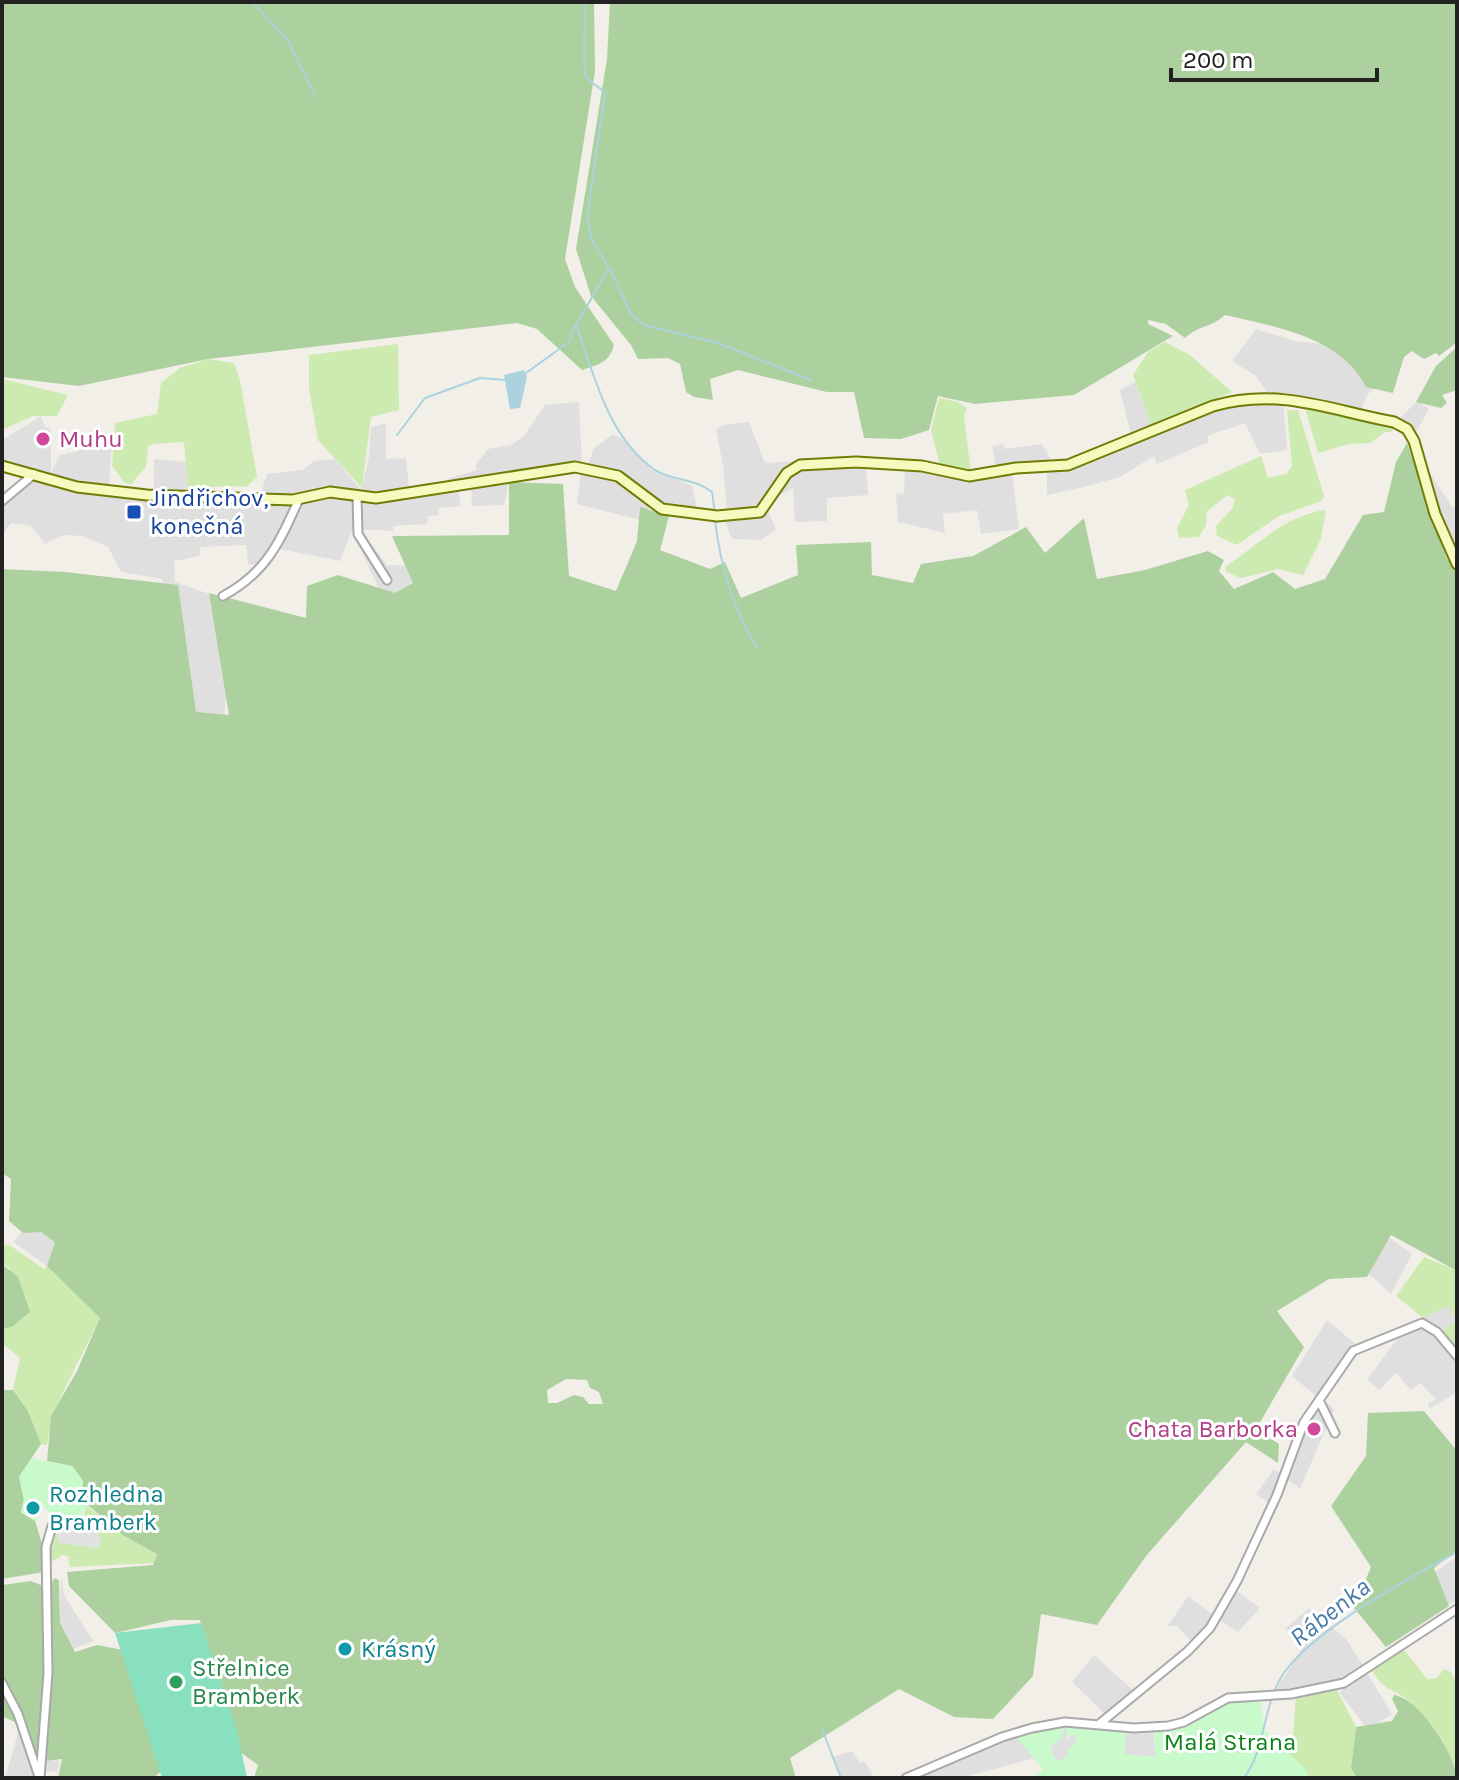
<svg xmlns="http://www.w3.org/2000/svg" width="1459" height="1780" font-family="Karla,sans-serif">
	<rect width="100%" height="100%" fill="#f2efe9"/>
	<path fill="#e0dfdf" d="M1256 329 1295 341 1343 346 1378 384 1367 395 1358 419 1283 400 1287 450 1260 454 1245 423 1207 436 1209 442 1157 464 1154 456 1120 477 1084 487 1047 495V470L1012 473 1019 529 981 534 977 510 943 514 945 533 898 522 896 494 904 493 905 470 866 467 868 495 827 498V521L795 522 793 488 780 495 768 510 776 530 761 540 732 539 724 519 727 512 723 465 716 429 723 425 749 422 765 463 805 461 969 473 996 468 992 446 1003 444 1004 449 1042 444 1053 463 1080 459 1131 435 1120 390 1135 382 1152 426 1231 395 1267 392 1256 376 1232 361Z
		M1417 401 1429 409 1416 432 1408 421 1399 419Z
		M579 402 582 465 588 466 593 449 612 435 620 437 651 469 692 486 699 517 662 515 648 508V522L577 504 581 473 509 481 504 505 472 506 471 487 458 489 461 506 438 508 439 515 428 516 427 524 393 526V531L360 529 387 565 419 566 413 596 386 605 352 530 340 561 270 547 259 565 248 564 246 545 200 547V556L174 561 175 582 218 597 230 656 224 718 184 715 182 664 162 579 121 572 108 547 83 536 63 535 45 544 31 526 11 523 2 535V495L27 476 2 469V440L41 416 45 427 51 429V473L60 455 112 443 109 487 154 492V459L187 462 188 492 240 495 261 493 267 474 303 470 314 461 335 459 361 490 369 457 371 427 386 423V459L406 458 409 489 448 482 447 479 477 470 476 464 488 449 511 445 524 436 545 405Z
		M1428 470 1452 507 1457 506V554L1433 498Z
		M40 1211 56 1242 47 1266 13 1242Z
		M1388 1237 1412 1254 1391 1294 1368 1273Z
		M1448 1306 1457 1321 1443 1330 1431 1326 1421 1317Z
		M1327 1320 1357 1345 1322 1399 1334 1409 1300 1489 1287 1479 1276 1505 1270 1504 1256 1494 1274 1469 1282 1474 1317 1397 1292 1376Z
		M1416 1327H1427L1457 1355V1392L1429 1409 1428 1403 1436 1399 1420 1383 1411 1390 1396 1373 1379 1390 1367 1380 1403 1331Z
		M1457 1557V1601L1448 1604 1435 1572Z
		M61 1574 64 1595 93 1641 73 1649 60 1623Z
		M1235 1590 1260 1608 1238 1632 1218 1619 1196 1646 1177 1626H1168L1188 1596 1214 1616Z
		M1309 1608 1347 1640 1392 1714 1368 1730 1340 1693 1344 1688 1339 1682 1273 1694 1305 1644 1285 1629Z
		M1094 1655 1135 1692 1109 1718 1072 1682Z
		M20 1726 40 1758 60 1761 57 1772 40 1770 36 1778H5Z
		M1063 1726H1067V1739L1073 1734 1079 1740 1068 1749 1070 1755 1056 1763 1050 1748 1063 1735Z
		M1154 1730 1155 1757 1124 1755 1126 1731Z
		M1015 1735 1034 1758 961 1778H911Z
		M852 1751 860 1763 865 1762 874 1778H841L833 1757Z"/>
	<path fill="#cdebb0" d="M1165 342 1190 355 1232 392 1151 425 1133 375 1148 352Z
		M398 344 399 410 371 417 362 488 318 440 309 389V355Z
		M208 359 234 363 240 380 257 477 246 487C225 485 209 488 188 488L184 442 152 444 148 446 146 467 131 484 125 483 112 466 115 423 157 414 161 383 180 368Z
		M2 379 68 395 57 416H33L2 430Z
		M939 398 958 402 967 408 964 415 971 474 940 465 931 430Z
		M1314 407 1321 413 1333 412 1394 427 1392 432H1385L1370 443 1349 444 1318 453 1305 408Z
		M1287 410H1298L1324 496 1321 501 1279 516 1237 545 1217 536 1216 526 1232 509 1235 499 1228 495 1207 511 1206 525 1199 537 1179 538 1177 528 1189 505 1185 490 1261 456 1268 478 1286 474 1292 466Z
		M1326 510 1321 539 1303 575 1278 569 1241 578 1226 572 1225 567C1258 545 1285 515 1326 510Z
		M8 1244 44 1269 47 1266 100 1318C82 1359 53 1400 47 1445L41 1444 28 1411 13 1390 20 1358 2 1343V1329L12 1327 10 1268 2 1264V1246Z
		M1424 1257 1457 1271V1347L1442 1331 1457 1321 1448 1306 1423 1318 1396 1296Z
		M86 1505 124 1536 157 1554 154 1563 70 1567 68 1556 62 1555 50 1563 49 1549 54 1533 59 1534V1543L96 1531 84 1521Z
		M1397 1650 1406 1652 1427 1679 1437 1678 1444 1669 1451 1672 1457 1684V1774C1448 1744 1430 1719 1406 1699 1389 1686 1386 1693 1372 1671Z
		M1336 1688 1356 1727 1351 1768 1357 1778H1249L1270 1751 1292 1749 1296 1697Z"/>
	<path fill="#add19e" fill-rule="evenodd" d="M2 2H594L595 71 565 259 575 287 614 345C609 363 599 364 582 370L537 329 517 323 208 359 79 386 2 377Z
		M610 2H1457V342L1439 356 1436 353 1424 359 1412 351 1404 357 1393 393 1366 387C1341 337 1276 327 1225 315 1212 327 1197 326 1185 338L1166 324 1148 320V324L1173 336 1074 395 975 404 938 396 929 430 901 439 864 438 854 392H827L738 370 710 379 713 400 694 397 686 392 680 364 668 358 638 359 631 345 591 296 576 249 607 59Z
		M1457 347V390L1442 395 1447 403 1441 408 1416 402 1436 366Z
		M1407 443 1447 559 1457 570V1271L1391 1235 1367 1277 1329 1279 1277 1311 1304 1347 1256 1429 1279 1444 1278 1463 1246 1442 1146 1556 1097 1625 1041 1614 1033 1676 993 1719 954 1717 899 1689 790 1758 796 1778H254L258 1765 240 1752 231 1729 200 1620H171L115 1633 69 1586 67 1572 153 1565 157 1554 124 1536 82 1500 83 1481 72 1466 47 1461 51 1416 77 1371 100 1318 47 1266 55 1242 41 1232 23 1233 9 1221 11 1179 2 1173V569L65 572 178 585 196 712 229 715 209 593 306 618 307 586 338 575 395 593 413 583 392 536 509 535V482L563 484 569 576 616 591 637 541 640 507 669 516 660 550 710 569 725 562 741 598 798 575 796 545 871 542 872 575 913 583 921 564 973 556 1026 527 1045 553 1084 518 1097 579 1145 570 1208 551 1224 560 1219 571 1234 589 1273 572 1295 589 1325 579 1363 515 1384 512 1396 462ZM566 1379 587 1380 590 1388 599 1392 603 1404H589L583 1397 574 1395 557 1403H548L547 1390Z
		M2 1264 18 1277 30 1312 12 1327 2 1329Z
		M2 1390H13L28 1411 41 1444 19 1477 24 1499 21 1512 35 1521 44 1550V1572L2 1579Z
		M1424 1411 1457 1451V1550L1434 1568 1449 1606 1386 1647 1354 1608 1371 1567 1331 1506 1366 1456 1368 1413Z
		M55 1578 59 1580 60 1623 75 1652 97 1645 134 1652 165 1767 154 1778H58L62 1759 44 1761 52 1659 50 1584Z
		M31 1581 43 1586 46 1637 40 1766 19 1724 2 1716V1585Z
		M1394 1695C1419 1698 1455 1754 1457 1778H1357L1351 1768 1356 1727 1392 1721 1398 1711 1392 1699Z"/>
	<path fill="#c8facc" d="M32 1458 72 1466 83 1481 82 1500 86 1505 80 1527 54 1518 43 1505 36 1521 21 1513 24 1499 19 1477Z
		M1260 1696 1264 1729 1308 1772 1307 1778H1034L1043 1769 1015 1736 1064 1727 1063 1736 1050 1748 1057 1762 1069 1755 1068 1750 1078 1739 1072 1734 1066 1738 1067 1727 1126 1731 1124 1754 1155 1757V1731L1175 1729 1224 1703Z"/>
	<path fill="#88e0be" d="M201 1623 237 1731 247 1778H162L115 1633Z"/>
	<path fill="#e2e2e2" d="M54 1518 72 1526 80 1527 84 1521 96 1531 101 1541 98 1548 59 1543Z"/>
	<path fill="#aad3df" d="M524 370 527 377 520 408 510 409 504 375Z"/>
	<g fill="none" stroke-linecap="round" stroke-linejoin="round">
		<path stroke="#aad3df" stroke-width="2" d="M252 2 287 39 315 96
			M584 2C586 18 582 66 586 76 589 83 600 86 605 93L587 218 592 240 609 268 576 325C594 374 608 438 655 470 672 481 695 478 712 492L715 514
			M610 269 631 314 644 325 718 343 811 380
			M526 373 569 342 575 326
			M397 435 425 398 480 378 506 380
			M715 520C720 564 733 609 757 647
			M822 1729 841 1778
			M1244 1778C1267 1748 1262 1701 1286 1670 1319 1627 1409 1578 1457 1552"/>
		<g stroke="#a9a9a9" stroke-width="11">
			<path id="street" d="M357 496 358 534 387 580
				M2 501 34 474
				M223 596C266 573 280 542 299 499
				M1319 1400 1335 1433
				M2 1683 18 1714 38 1774
				M1098 1725 1188 1651 1210 1628 1237 1581 1277 1495 1304 1422 1353 1351 1422 1323 1437 1332 1457 1356
				M40 1778 48 1673 46 1547 52 1526
				M906 1778 1002 1737 1032 1728 1065 1722 1134 1728 1168 1726 1184 1722 1228 1698 1291 1694 1344 1683 1457 1609"/>
		</g>
		<g stroke="#707d05" stroke-width="13">
			<path id="secondary" d="M2 466 77 487 147 495 293 500 330 492 376 498 575 467 618 476 662 509 717 516 760 512 787 473 800 465 856 462 922 466 969 476 1016 468 1068 465 1213 406C1280 387 1329 410 1394 422L1407 429 1414 441 1435 514 1457 564"/>
		</g>
		<use href="#street" stroke="#fff" stroke-width="7"/>
		<use href="#secondary" stroke="#f7fabf" stroke-width="9"/>
	</g>
	<g fill="#d1479c" stroke="#fff" stroke-width="3">
		<circle cx="43" cy="439" r="8"/>
		<circle cx="1314" cy="1429" r="8"/>
	</g>
	<rect fill="#1a4fb4" stroke="#fff" stroke-width="3" x="126" y="504" width="16" height="16" rx="4"/>
	<g fill="#0f9aa8" stroke="#fff" stroke-width="3">
		<circle cx="33" cy="1508" r="8"/>
		<circle cx="345" cy="1649" r="8"/>
	</g>
	<circle fill="#2e9e5b" stroke="#fff" stroke-width="3" cx="176" cy="1682" r="8"/>
	<g text-anchor="middle" dominant-baseline="central" stroke-width="6" stroke-linejoin="round" paint-order="stroke">
		<g font-size="24" fill="#b23c85" stroke="#fff" text-anchor="start">
			<text x="59" y="439">Muhu</text>
			<text x="1298" y="1429" text-anchor="end">Chata Barborka</text>
		</g>
		<g font-size="24" fill="#164399" stroke="#fff" text-anchor="start">
			<text x="150" y="498">Jindřichov,<tspan x="150" dy="28">konečná</tspan></text>
		</g>
		<g font-size="24" fill="#0d838f" stroke="#fff" text-anchor="start">
			<text x="49" y="1494">Rozhledna<tspan x="49" dy="28">Bramberk</tspan></text>
			<text x="361" y="1649">Krásný</text>
		</g>
		<g font-size="24" fill="#27864d" stroke="#fff" text-anchor="start">
			<text x="192" y="1668">Střelnice<tspan x="192" dy="28">Bramberk</tspan></text>
		</g>
		<g font-size="24" fill="#0c8416" stroke="#fff">
			<text x="1230" y="1742">Malá Strana</text>
		</g>
		<g font-size="26" font-style="italic" fill="#4a7aab" stroke="#fff">
			<text transform="translate(1330 1612) rotate(-38)">Rábenka</text>
		</g>
	</g>
	<rect width="1459" height="1780" fill="none" stroke="#222222" stroke-width="8"/>
	<path d="M1171 68v12h206v-12" fill="none" stroke="#222222" stroke-width="4"/>
	<text x="1183" y="68" font-size="24" fill="#222222" stroke="#ffffff" stroke-width="6" paint-order="stroke">200 m</text>
</svg>
